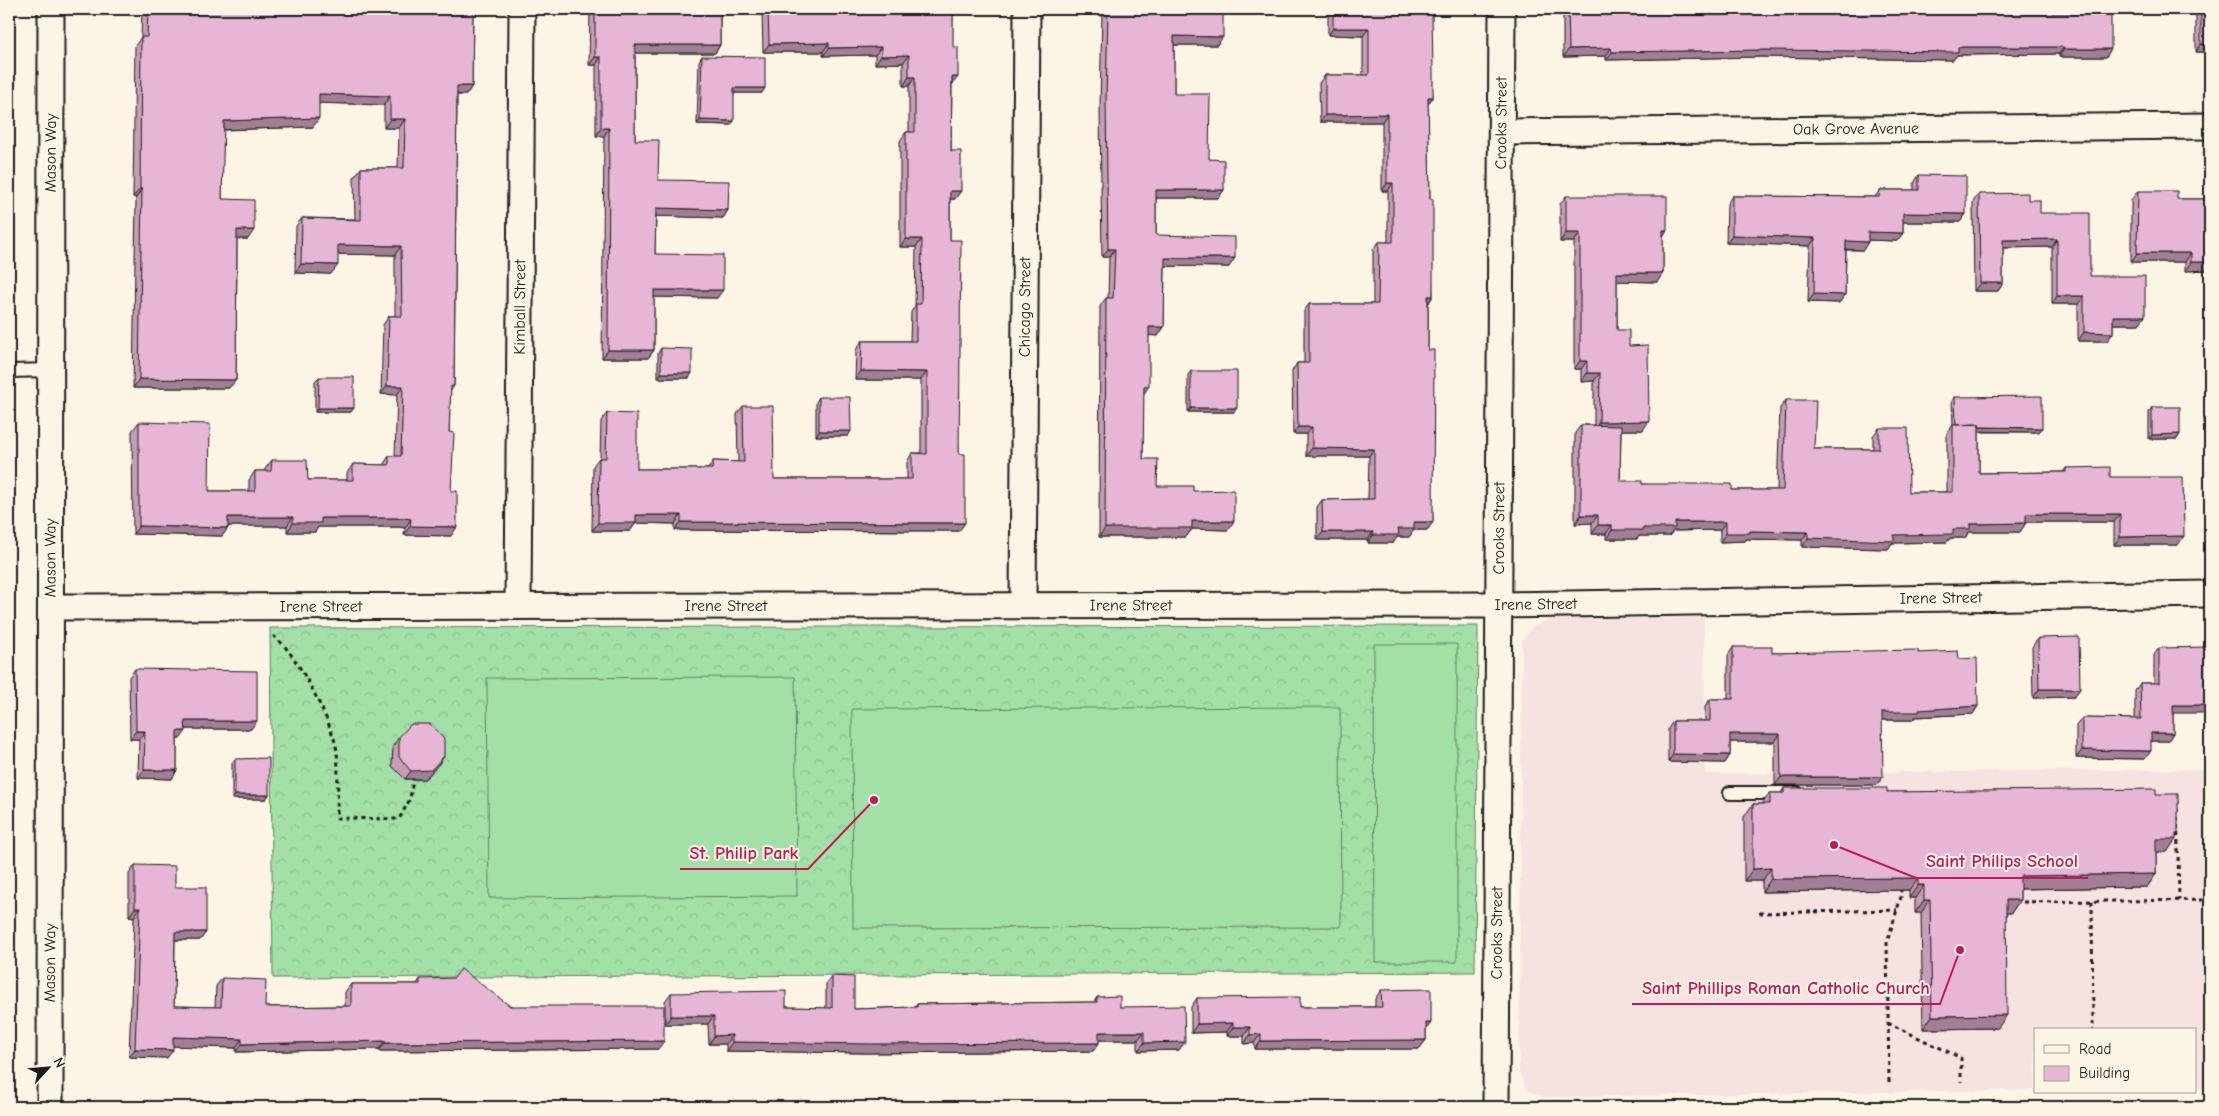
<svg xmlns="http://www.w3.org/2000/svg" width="2219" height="1116" font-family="'Comic Neue',sans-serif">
	<defs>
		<pattern id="forest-crowns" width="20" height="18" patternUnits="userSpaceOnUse" patternTransform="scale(1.25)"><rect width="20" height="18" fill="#a3e0a7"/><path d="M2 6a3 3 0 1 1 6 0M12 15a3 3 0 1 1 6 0" fill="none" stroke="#8cc08f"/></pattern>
	</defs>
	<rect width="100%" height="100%" fill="#fcf5e5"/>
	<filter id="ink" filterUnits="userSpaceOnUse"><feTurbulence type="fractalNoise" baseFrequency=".02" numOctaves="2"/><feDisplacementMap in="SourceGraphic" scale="10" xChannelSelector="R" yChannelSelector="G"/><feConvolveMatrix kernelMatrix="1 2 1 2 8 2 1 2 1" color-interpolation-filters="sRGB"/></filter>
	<g filter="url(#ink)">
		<path fill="#f6e2e0" d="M1704 617 1705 774 2210 769V1088H2195V1030H2035V1090L1546 1097 1527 1091 1519 1072 1522 641 1532 627 1552 618Z"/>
		<path fill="url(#forest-crowns)" stroke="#607e62" d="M1478 626 1475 972 273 978 270 628Z"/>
		<path fill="#a3e0a7" stroke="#607e62" d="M1374 644H1457V962H1375Z
			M795 677 797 896 489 898 487 678Z
			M1340 707 1341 927 853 928 852 709Z"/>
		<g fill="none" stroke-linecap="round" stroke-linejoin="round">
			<g stroke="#1c1c1c" stroke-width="16">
				<path id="service" d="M9 371 52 370
					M1730 793H1797"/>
			</g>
			<g stroke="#1c1c1c" stroke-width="29">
				<g id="minor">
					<path id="s1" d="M1502 132 2210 126"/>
					<path id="s2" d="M1023 605 1027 9"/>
					<path id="s3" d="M518 606 522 9"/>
					<path id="s4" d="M52 607 1498 605 2210 594"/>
					<path id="s5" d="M50 1107 51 9"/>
					<path id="s6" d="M1496 1107 1502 9"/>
				</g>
			</g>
			<path stroke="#1c1c1c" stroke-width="3" stroke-dasharray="4 4" stroke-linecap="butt" d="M273 636C294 647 335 728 337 752 339 774 337 797 337 818L399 819 410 799 413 779
				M2177 801 2179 900
				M2092 901 2093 1030
				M2015 902 2210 900
				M1759 913 1897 910
				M1888 1023 1961 1058V1082
				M1889 1082 1887 942 1901 897V888"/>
			<use href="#service" stroke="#fcf5e5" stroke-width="12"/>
			<use href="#minor" stroke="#fcf5e5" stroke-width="25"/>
		</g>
		<path fill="#c79db8" stroke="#1c1c1c" d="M143 9H473L472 86 466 95H457L454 386 450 392 449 432 451 491V536L404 535 405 528 399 527H318L315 532H287V526H228V528L222 536 133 534 132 431 139 422 209 491H249V480L255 471H265V469L272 460 308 480H347V473L353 464 383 465 389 456H395L397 395 381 394 383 325 389 316H395V255L338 254 331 274 295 273 296 226 302 218 355 219 354 177 361 168H398L399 128H384V105L319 103 313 127 223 130 222 199 248 239H237L236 380 229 388H133L136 198 133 197 135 46 141 37 142 11Z
			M590 9H720V45L715 53H635V140L658 180 728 210 723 218 656 216 655 254 717 298 654 297V350L648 358H602L604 136H596V65H589Z
			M764 9H953L951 151 955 199H950V240L959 454V531L675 530V524L636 523 630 531H592L593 466 599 458H600L601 421 607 413 637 469H708L713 461 738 462 737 414 743 406 774 479H907V462L912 453H921V380H855L856 350 862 341H910L911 312 915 306 916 247H900V141L906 132H909V86H903V63L875 64V55L823 56V52H763L762 11Z
			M1102 9H1223L1217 45H1174V94L1209 159 1224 190 1218 198H1156V235L1229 267 1165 266 1164 327 1158 336 1149 335 1143 394V459L1157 486 1193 491 1228 530 1192 529 1186 537H1099L1100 306 1106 298H1108L1109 257H1102L1100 109Z
			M1328 9H1426L1433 97 1428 104 1430 199 1433 296 1428 304V350L1433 522 1427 530H1414L1409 537H1397L1393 543H1368V540H1317V507L1322 500 1368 499 1369 456H1306V434H1293L1292 371 1297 363H1304V311L1309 304H1373V249L1379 242H1388V191H1382V122H1320L1319 83 1325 75H1363V36L1328 35Z
			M1563 9H1675V15H1723V9H1800V10H1863V9H2052V13L2106 57H2059V54L1957 55 1953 60 1760 57 1606 60V56L1563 57Z
			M2196 9H2210V55H2209V52H2196Z
			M702 56 762 93H734L731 125 697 124 699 61Z
			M1919 175 1966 214 1960 222H1903V233L1897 241 1868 240 1863 250H1846L1845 295 1839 303 1808 302 1810 246 1726 243 1727 204 1732 196 1875 197 1880 190H1914V183Z
			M2138 191 2177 199H2210V270L2185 271V262H2131V200Z
			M1979 194 2028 200 2040 213 2090 276 2145 316 2139 324H2113V333L2107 341H2078V304H2052V247L2003 248V283L1998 291H1974L1973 202Z
			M1566 196 1663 236V273L1657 282 1617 281V330L1629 346 1643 430H1621L1620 481 1642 484 1732 490H1777L1780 408 1786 400 1814 449H1873V436L1879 428 1909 492H1947V433L1953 425 1952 401 1955 397 2042 428 2039 432H1979V473L2063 472 2066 468 2110 477 2178 545H2114V522H2026L2020 532H1969L1965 538H1950L1947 542 1892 543 1888 549 1802 547V540L1746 539 1745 541 1720 542V530L1673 531 1669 536H1639L1637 539H1606V534H1592V523L1575 524V433L1581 425H1594V381L1581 382V369H1574V242H1560V204Z
			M661 348 689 378H658V353Z
			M1191 371 1234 412H1188V375Z
			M319 377 351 412H315V381Z
			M819 397 848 436H816V402Z
			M2152 407 2180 434 2177 439H2149V412Z
			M2038 638 2074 697 2033 698 2032 647Z
			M1733 647 1772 653H1918L1959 659 1978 706 1973 714 1915 717 1913 720H1882L1877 785H1775V742H1730V755L1725 763 1668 762V729L1673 721H1705V707L1710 699H1728V655Z
			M2159 648 2173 713V733L2168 741H2151L2145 759 2076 758V726L2082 718 2135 719V691L2140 683H2154V655Z
			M135 669 251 729H186L180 739H177V770L172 779 138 778 139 739H130L129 677Z
			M399 737 444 756 438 765 425 779H405L392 766 393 746Z
			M235 759 266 799H232V763Z
			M1784 788 1887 792 2156 794 2176 837 2167 852H2156V874L2147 887 2020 889V900L2011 913H2006L1998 1028 1923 1029 1921 913H1915V898H1909V890L1762 892V881H1744V817L1753 804H1762L1770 793H1781Z
			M135 865 175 887 206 932 200 940H175L174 1006 215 1007 216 986 222 978 265 1007 345 1006V992L351 984H417L420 979 658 1049 379 1051V1049L236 1052V1048L173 1046 167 1058 129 1057 134 917 129 916V874Z
			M832 976 854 1009 915 1007 917 1004 1094 1002 1097 997 1120 1007 1179 1050 1138 1051V1040H1099V1043L1093 1051 866 1053 726 1051V1044H709L708 1024H665V1001L671 993 786 1007 826 1008V984Z
			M1381 990 1426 1030V1040L1419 1049H1255L1254 1043 1244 1044V1036H1227V1032L1191 1033V1007L1197 998 1300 1007H1375V999Z"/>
		<path fill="#a27f96" stroke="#1c1c1c" d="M1333 28H1369L1363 36 1328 35Z
			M1174 36 1223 37 1217 45H1168Z
			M829 43 823 52H763L769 44Z
			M2201 44H2210V50L2209 52H2196Z
			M635 45H720L715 53H629Z
			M881 47 875 55 823 56 829 48Z
			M1958 47H2064L2059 54 1957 55 1953 60 1760 57 1606 60 1612 52Z
			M1611 48 1606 56 1563 57 1569 49Z
			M2064 49H2111L2106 57H2059Z
			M909 55 903 63 875 64 881 56Z
			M595 57H601L596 65H589Z
			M909 77H915L909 86H903Z
			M952 77H958L952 85Z
			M457 86H472L466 95 451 94Z
			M734 88H765L762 93H731Z
			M319 94 390 96 384 105 312 103Z
			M1428 97H1433L1427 105Z
			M1387 114 1382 122H1320L1325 115Z
			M319 118 313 127 217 130 224 121Z
			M390 119H405L399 128H384Z
			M700 120 734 121 731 125 697 124Z
			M601 128H609L604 136H596Z
			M1387 183H1393L1388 191H1382Z
			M140 189H142L136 198 133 197Z
			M1156 190H1224L1218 198H1150Z
			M950 191H961L955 199H944Z
			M656 208 728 210 723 218 650 216Z
			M1903 213 1966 214 1960 222H1897Z
			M237 230H254L248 239H231Z
			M1663 230H1667L1662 238Z
			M1868 232 1903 233 1897 241 1862 240Z
			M1566 233H1580L1574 242H1560Z
			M1732 235 1815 238 1810 246 1726 243Z
			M906 239H922L916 247H900Z
			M2057 239 2052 247 1997 248 2003 240Z
			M1846 241 1868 242 1863 250 1841 249Z
			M338 245 401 246 395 255 332 254Z
			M1108 249H1115L1109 257H1102Z
			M2137 253H2191L2185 262H2131Z
			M1165 258H1235L1229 267 1159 266Z
			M2191 262H2210V270L2185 271Z
			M301 264 338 265 331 274 295 273Z
			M1617 273H1663L1657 282 1612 281Z
			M1980 283H2003L1998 291H1974Z
			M654 290H723L717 298 648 297Z
			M1814 294 1845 295 1839 303 1808 302Z
			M1428 296H1433L1428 304Z
			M2057 296H2084L2078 304H2052Z
			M2113 316H2145L2139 324H2107Z
			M1149 327H1164L1158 336 1143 335Z
			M2084 332 2113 333 2107 341H2078Z
			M608 350H654L648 358H602Z
			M1580 361H1587L1581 369H1574Z
			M861 371 927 372 921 380H855Z
			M661 373H692L689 378H658Z
			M1587 373H1600L1594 381 1581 382Z
			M139 379 236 380 229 388H133Z
			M387 386H403L397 395 381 394Z
			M1144 386H1149L1143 395Z
			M318 408H354L351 412H315Z
			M1191 408H1237L1234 412H1188Z
			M1649 421 1643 430H1594L1599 422Z
			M1298 427H1312L1306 434H1293Z
			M1956 427 2042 428 2039 432 1953 431Z
			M819 431H851L848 436H816Z
			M2180 434 2177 439H2149L2152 435Z
			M1312 448 1374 449 1369 456H1306Z
			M2026 514H2120L2114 522H2020Z
			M636 515H681L675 524 636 523 630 531H592L598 523Z
			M1581 515H1598L1592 523 1575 524Z
			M228 517H293L287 526H222Z
			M321 518H405L411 519 405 528 399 527H318L315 532H287L293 523Z
			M1192 521H1234L1228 530 1192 529 1186 537H1099L1105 528Z
			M681 522 965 523 959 531 675 530Z
			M1414 522H1433L1427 530H1414L1409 537H1397L1393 543H1368L1373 535 1398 529Z
			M1675 522H1726L1720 530 1673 531 1669 536H1639L1637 539H1606L1612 530 1643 528Z
			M2026 523 2020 532H1969L1965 538H1950L1947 542 1892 543 1888 549 1802 547 1808 538 1894 535 1953 529 1970 524Z
			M1598 525H1612L1606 534H1592Z
			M139 526 228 528 222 536 133 534Z
			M410 526 457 527 451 536 404 535Z
			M1750 531 1808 532 1802 540 1746 539 1745 541 1720 542 1726 533Z
			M1323 532H1373L1368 540H1317Z
			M2184 536 2178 545H2114L2120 537Z
			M2039 689H2080L2074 697 2033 698Z
			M2173 705H2210V713H2167Z
			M1978 706 1973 714 1915 717 1913 720H1876L1882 712Z
			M185 721H257L251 729H180Z
			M136 731H145L139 739H130Z
			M177 731H186L180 739H171Z
			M2151 733H2173L2168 741H2145Z
			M1730 734H1780L1775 742H1724Z
			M2082 750 2151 751 2145 759 2076 758Z
			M1673 754 1730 755 1725 763 1668 762Z
			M444 756 438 765 425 779H405L411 771Z
			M144 770H177L172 779 138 778Z
			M1781 777H1883L1877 785H1775Z
			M235 795H269L266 799H232Z
			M2176 834H2178L2175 839H2176L2167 852H2147L2156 839Z
			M1771 868 1762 881H1744L1753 869Z
			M2156 874 2147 887 2011 889 2020 876Z
			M1918 878 1909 890 1762 892 1771 879Z
			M1918 885H1924L1915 898H1909Z
			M1924 900H1930L1921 913H1915Z
			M2006 900H2020L2011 913H1997Z
			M135 908H140L134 917 129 916Z
			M175 932H206L200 940H169Z
			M2007 1015 1998 1028 1923 1029 1932 1016Z
			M671 1016H714L708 1024H665Z
			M1233 1023 1227 1032 1191 1033 1197 1024Z
			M1426 1023H1431L1425 1031Z
			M1233 1027H1250L1244 1036H1227Z
			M1099 1032H1144L1138 1040H1093Z
			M1261 1034 1254 1043 1244 1044 1250 1035Z
			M732 1035 726 1044H709L714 1036Z
			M173 1037 242 1039 236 1048 167 1046Z
			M1426 1040 1419 1049H1255L1261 1041Z
			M385 1041 379 1049 236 1052 242 1044Z
			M664 1041 658 1049 379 1051 385 1043Z
			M732 1042 1099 1043 1093 1051 866 1053 726 1051Z
			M1185 1042 1179 1050 1138 1051 1144 1043Z
			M135 1049 173 1050 167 1058 129 1057Z"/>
		<path fill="#e7b6d6" stroke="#1c1c1c" d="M148 9H473L472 86H457L454 386H451L449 432 454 433 451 491H457V527L410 526 411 519 405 518H321V523H293V517H228V528L139 526V422L210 424 209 491H255V471H271L272 460H307L308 480H353V464L389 465V456H401L403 386H387L389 316H402L401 246 338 245V265L301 264 302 218 361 220V168H404L405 119H390V96L319 94V118L224 121 222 199 254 200V230H237L236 380 139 379 142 189H140L141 37H147Z
			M595 9H720V45H635V140H659L658 180 729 181 728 210 656 208 655 254 723 255V290H654V350H608L609 128H601V57H595Z
			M768 9H953V47H958V77H952L951 151H961V191H950V240H961L959 454H965V523L681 522V515H636V523H598L599 458H606L607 413 637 414V469H712L713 461 744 462 743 406H773L774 479H912V453L927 454V372L861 371 862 341H916V304H921L922 239H906V132H915V77H909V55L881 56V47L829 48V43L769 44Z
			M1108 9H1223V37L1174 36V94H1210L1209 159 1224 160V190H1156V235L1235 237V258H1165L1164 327H1149V386H1144L1143 459H1158L1157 486H1193V491L1234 490V521H1192V528H1105L1106 298H1113L1115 249H1108L1106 101Z
			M1333 9H1426V11H1432L1433 71V97H1428L1430 199H1433V296H1428V350H1434L1433 522H1414V529H1398L1399 535H1373V532H1323L1322 500 1374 499V449L1312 448V427H1298L1297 363H1309V304H1378L1379 242H1393V183H1387V114L1325 115V75H1369V28H1333Z
			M1568 9H1675V15H1728V9H1800V10H1868V9H2052V13H2111V49H2064V47H1958V52L1765 50 1612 52 1611 48 1569 49Z
			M2201 9H2210V44H2201Z
			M702 56 765 57V88H734V121L700 120Z
			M1919 175 1966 176V214L1903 213V233L1868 232V242L1846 241 1845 295 1814 294 1815 238 1732 235V196L1879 197 1880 190H1919Z
			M2138 191H2177V199H2210V262H2191V253H2137Z
			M2028 193V200H2040V213H2090V276H2145V316H2113V333L2084 332V296H2057V239L2003 240V283H1980L1979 194Z
			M1566 196H1667V230H1663V273H1617V330H1629V346L1648 345 1649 421 1599 422 1600 373H1587V361H1580V233H1566Z
			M661 348 692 349V373H661Z
			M1191 371H1237V408H1191Z
			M319 377H354V408H318Z
			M2042 396V428L1979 427V424L1956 425 1955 397Z
			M819 397H850L851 431H819Z
			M1786 400H1816L1814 449H1879V428H1908L1909 492H1953V425L1979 424V473L2066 472V468L2110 467V477H2183L2184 536 2120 537V514H2026V523L1970 524V529H1953V534L1894 535V541L1808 538V532L1750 531V533H1726V522H1675V528H1643V530H1612V525H1598V515H1581V425L1621 426 1620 481H1642V484H1732V490H1783Z
			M2152 407H2180V434L2152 435Z
			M2079 637 2080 689H2039L2038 638Z
			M1733 647H1772V653L1867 651 1918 650V653L1958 651 1959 659 1977 658 1978 706 1919 710V712H1882L1883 777H1781L1780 734H1730V755L1673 754V721H1710V699H1733Z
			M2210 647V705H2173V733H2151V751L2082 750V718L2141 719 2140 683H2159V648Z
			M135 669 257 671V721H185L186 731H177V770H144L145 731H136Z
			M411 724H430L444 739V756L431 770 411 771 399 757V737Z
			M269 758V795H235V759Z
			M1784 788H1887V792L2156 789V794H2178V834H2176V839H2156V874L2020 876V900H2006L2007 1015 1932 1016 1930 900H1924V885H1918V878L1771 879V868L1753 869V804H1770V793H1784Z
			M135 865 175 866V887H206V932H175L174 1006 221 1007 222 978 266 980 265 1007 351 1006V984H420V979L454 978 461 969 510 1006H664V1041L385 1043V1041L242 1044V1039L173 1037V1050L135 1049 140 908H135Z
			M832 976 854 977V1009L917 1007V1004L1097 1002V997L1120 996V1007L1184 1006 1185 1042 1144 1043V1032H1099V1043L872 1044 732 1042V1035L714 1036V1016H671V993L786 991V1007L832 1008Z
			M1431 989V1023H1426V1040L1261 1041V1034L1250 1035V1027H1233V1023L1197 1024V998L1300 997V1007H1382L1381 990Z"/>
	</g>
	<g text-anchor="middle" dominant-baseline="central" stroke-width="4" stroke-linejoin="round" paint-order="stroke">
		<g font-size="16" fill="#1c1c1c" stroke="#fcf5e5">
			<text stroke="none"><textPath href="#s6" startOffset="984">Crooks Street</textPath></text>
			<text stroke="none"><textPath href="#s1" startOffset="354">Oak Grove Avenue</textPath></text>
			<text stroke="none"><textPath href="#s5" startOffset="954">Mason Way</textPath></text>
			<text stroke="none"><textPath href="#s3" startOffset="299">Kimball Street</textPath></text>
			<text stroke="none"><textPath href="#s2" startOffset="298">Chicago Street</textPath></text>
			<text stroke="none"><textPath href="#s6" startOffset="579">Crooks Street</textPath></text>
			<text stroke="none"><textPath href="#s5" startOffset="549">Mason Way</textPath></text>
			<text stroke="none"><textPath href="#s4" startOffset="1889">Irene Street</textPath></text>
			<text stroke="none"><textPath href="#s4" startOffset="1484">Irene Street</textPath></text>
			<text stroke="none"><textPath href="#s4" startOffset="1079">Irene Street</textPath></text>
			<text stroke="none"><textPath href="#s4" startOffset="269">Irene Street</textPath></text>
			<text stroke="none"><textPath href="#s4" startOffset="674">Irene Street</textPath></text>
			<text stroke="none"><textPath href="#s6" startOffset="174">Crooks Street</textPath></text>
			<text stroke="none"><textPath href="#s5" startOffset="144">Mason Way</textPath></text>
		</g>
	</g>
	<path fill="none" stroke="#c2185b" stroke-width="2" d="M874 800L808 869H680M1834 845L1916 878H2088M1960 950L1940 1004H1632"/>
	<g fill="#c2185b" stroke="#fcf5e5" stroke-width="2">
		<circle cx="874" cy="800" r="5"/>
		<circle cx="1834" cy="845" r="5"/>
		<circle cx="1960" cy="950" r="5"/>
	</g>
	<g font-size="18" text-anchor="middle" font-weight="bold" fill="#c2185b" stroke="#fcf5e5" stroke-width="4" stroke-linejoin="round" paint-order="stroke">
		<text x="744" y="859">St. Philip Park</text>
		<text x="2002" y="867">Saint Philips School</text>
		<text x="1786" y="994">Saint Phillips Roman Catholic Church</text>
	</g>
	<rect width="2219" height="1116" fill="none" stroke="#fcf5e5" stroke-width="30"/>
	<rect x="15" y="15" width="2189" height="1086" fill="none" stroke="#1c1c1c" stroke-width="2" filter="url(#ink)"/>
	<rect x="2034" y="1028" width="162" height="65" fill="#fcf5e5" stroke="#a29e95"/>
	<rect x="2044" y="1045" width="25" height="8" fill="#fcf5e5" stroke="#a29e95"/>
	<text x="2079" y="1054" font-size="15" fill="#1c1c1c">Road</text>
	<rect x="2044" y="1066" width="25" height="15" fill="#e7b6d6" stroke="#a29e95"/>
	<text x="2079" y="1078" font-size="15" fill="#1c1c1c">Building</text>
	<g transform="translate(48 1068) rotate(64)" stroke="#fcf5e5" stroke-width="4" paint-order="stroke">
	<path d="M0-4L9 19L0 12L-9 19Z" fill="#1c1c1c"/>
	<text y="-8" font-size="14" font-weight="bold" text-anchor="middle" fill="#1c1c1c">N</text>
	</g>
</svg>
